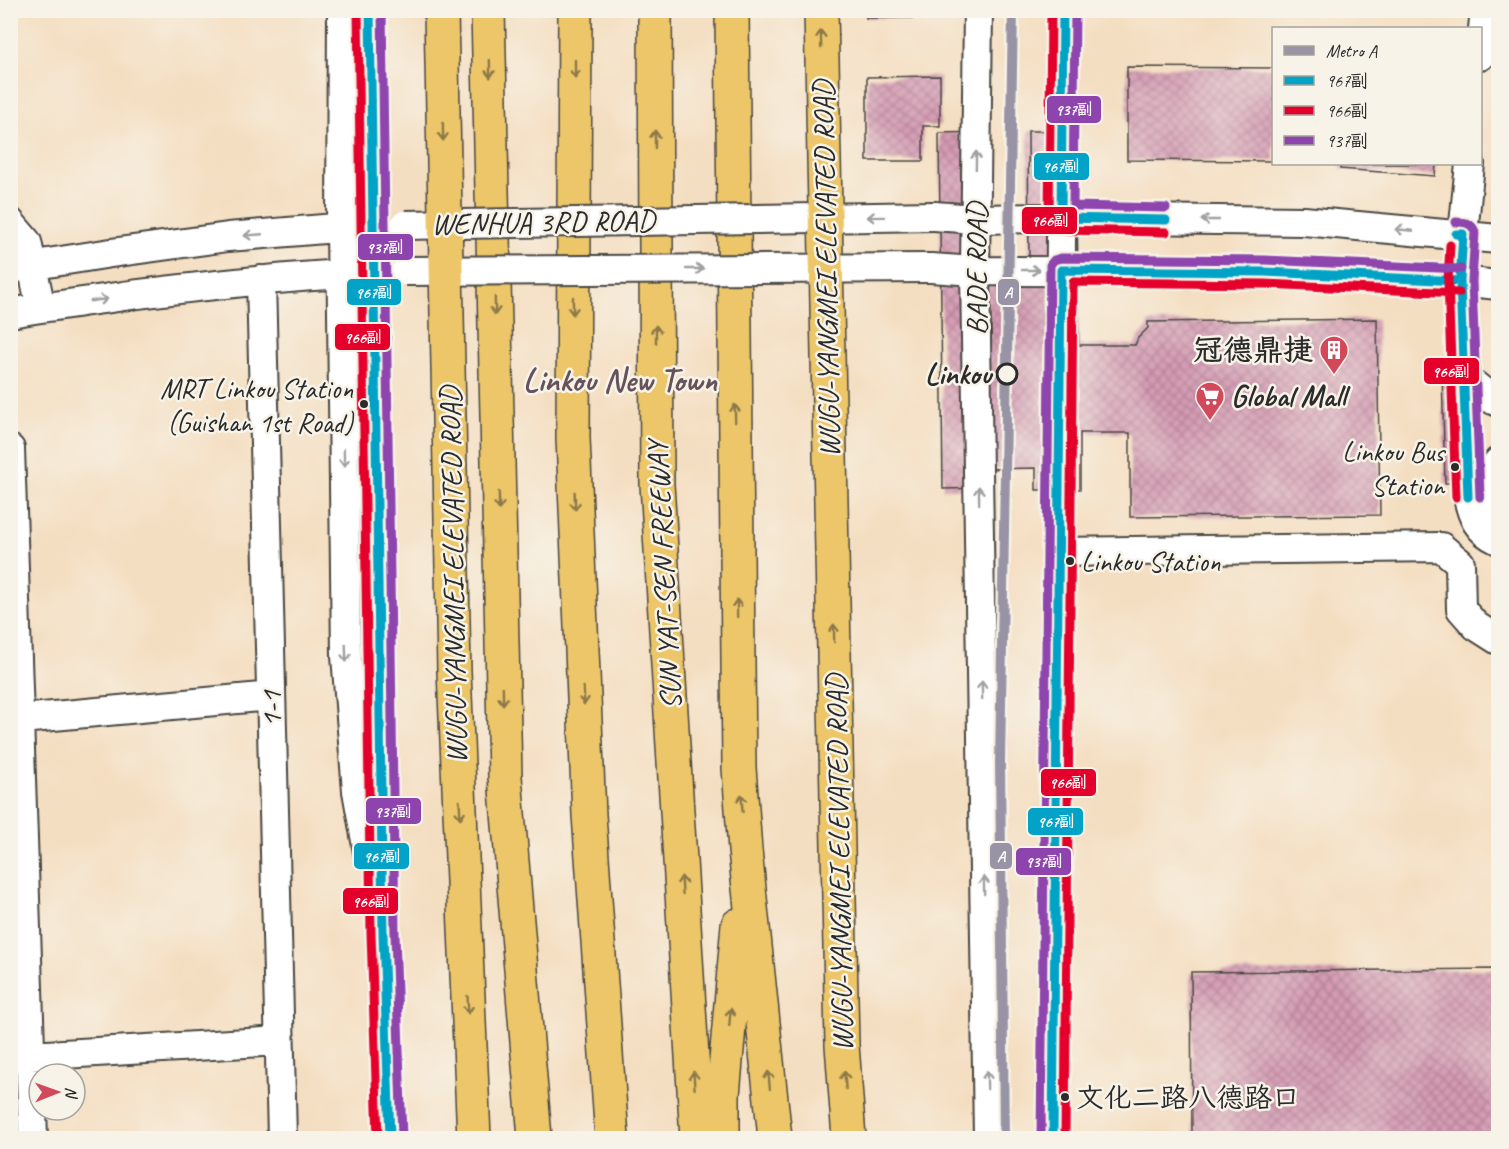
<svg xmlns="http://www.w3.org/2000/svg" width="1509" height="1149" font-family="Caveat,'LXGW WenKai TC',sans-serif">
	<defs>
		<pattern id="building-cross-hatch" width="8" height="8" patternUnits="userSpaceOnUse" patternTransform="scale(1.5)"><rect width="8" height="8" fill="#d59bb4"/><path d="M0 0l8 8M0 8l8-8" fill="none" stroke="#ad7f93"/></pattern>
	</defs>
	<rect width="100%" height="100%" fill="#f7f3e8"/>
	<filter id="ink" filterUnits="userSpaceOnUse"><feTurbulence type="fractalNoise" baseFrequency=".0167" numOctaves="2"/><feDisplacementMap in="SourceGraphic" scale="12" xChannelSelector="R" yChannelSelector="G"/><feConvolveMatrix kernelMatrix="1 2 1 2 8 2 1 2 1" color-interpolation-filters="sRGB"/></filter>
	<filter id="wash" filterUnits="userSpaceOnUse"><feTurbulence type="fractalNoise" baseFrequency=".008" numOctaves="4" result="noise"/><feDisplacementMap in="SourceGraphic" scale="24" xChannelSelector="R" yChannelSelector="G"/><feGaussianBlur stdDeviation="1.35" result="paint"/><feColorMatrix in="noise" values="0 0 0 0 0 0 0 0 0 0 0 0 0 0 0 0 0 1.4 0 .05"/><feComposite in="paint" operator="in"/></filter>
	<g filter="url(#wash)">
		<rect width="100%" height="100%" fill="#f4dec1"/>
		<g id="blocks">
			<path fill="url(#building-cross-hatch)" d="M866 10H940V18H866Z
				M1127 67 1274 68V161L1127 160Z
				M940 76V126H923V161H867V77Z
				M1028 131H1076L1079 345H1135L1138 338 1148 328V322L1377 319 1380 515 1130 517V433H1080V489L1036 490V468L983 469V488L943 489 939 133 988 132 990 258H1029Z
				M1341 164H1436L1435 176 1340 169Z
				M1459 372 1463 483H1445L1442 373Z
				M1498 969V1138H1192L1191 972Z"/>
		</g>
	</g>
	<g filter="url(#ink)">
		<use href="#blocks" fill-opacity="0" stroke="#494642" stroke-width="1.5"/>
		<g fill="none" stroke-linecap="round" stroke-linejoin="round">
			<g stroke="#494642" stroke-width="32">
				<path id="minor" d="M342 10 341 227 346 656 357 791 368 852
					M370 10 383 934 390 1138
					M978 10 975 271 988 1138
					M1480 56 1485 10
					M1470 164 1463 234 1460 281 1468 497C1472 517 1478 531 1498 540
					M934 216 975 219 1050 218 1304 221 1498 239
					M10 222 27 242 41 308
					M931 268 975 271 1265 272 1460 281 1498 285
					M10 269 111 253 228 237 360 226
					M261 280 282 1138
					M10 313C48 306 86 302 123 296 202 286 281 277 360 273
					M1463 376 1493 400 1498 402
					M10 449 33 1138
					M1498 462 1496 466 1498 515
					M1058 552 1441 547 1460 563 1461 609 1476 626 1498 640
					M10 720 271 696
					M13 1057 279 1041
					M1053 1138 1063 10"/>
			</g>
			<g stroke="#494642" stroke-width="36">
				<path id="highway" d="M488 10 505 777 535 1138
					M575 10 573 438 589 815 612 1138
					M655 10 657 484 697 1138
					M732 10 739 768 745 850 775 1138
					M723 1138V1095L738 925"/>
			</g>
			<use href="#minor" stroke="#fff" stroke-width="28"/>
			<use href="#highway" stroke="#ecc669" stroke-width="33"/>
			<g stroke="#494642" stroke-width="32" stroke-linecap="butt">
				<path id="minor-bridge" d="M405 225 934 216
					M406 271 931 268"/>
			</g>
			<g stroke="#494642" stroke-width="36" stroke-linecap="butt">
				<path id="highway-bridge" d="M441 10 454 671 474 1138
					M821 10 842 1045 849 1138"/>
			</g>
			<use href="#minor-bridge" stroke="#fff" stroke-width="28"/>
			<use href="#highway-bridge" stroke="#ecc669" stroke-width="33"/>
			<g stroke="#f7f3e8" stroke-width="14">
				<path id="bus-1" d="M370 10 383 934 390 1138
					M1063 10 1061 218 1166 220
					M1456 234H1463L1460 281 1468 497
					M1053 1138 1061 270 1265 272 1460 281"/>
			</g>
			<g stroke="#f7f3e8" stroke-width="14">
				<path id="bus-2" d="M358 10 371 934 378 1138
					M1051 10 1049 218C1050 224 1053 228 1060 230L1166 232
					M1450 245 1448 281 1456 497
					M1065 1138 1073 282 1265 284 1459 293"/>
			</g>
			<g stroke="#f7f3e8" stroke-width="14">
				<path id="bus-3" d="M382 10 395 934 402 1138
					M1075 10 1073 206 1166 208
					M1456 222C1465 222 1472 223 1475 232L1472 281 1480 497
					M1041 1138 1050 265 1054 260 1061 258 1265 260 1461 269"/>
			</g>
			<use href="#bus-1" stroke="#02a3c6" stroke-width="9"/>
			<use href="#bus-2" stroke="#e4002b" stroke-width="9"/>
			<use href="#bus-3" stroke="#8e44ad" stroke-width="9"/>
			<g stroke="#f7f3e8" stroke-width="15">
				<path id="metro-1" d="M1004 1138 1000 762 1013 10"/>
			</g>
			<use href="#metro-1" stroke="#9994a5" stroke-width="10"/>
		</g>
		<defs><path id="oneway-shaft" d="M-6 0H5M1.5-3L5.5 0L1.5 3" fill="none" stroke-width="1.6" stroke-linecap="round" stroke-linejoin="round" transform="scale(1.5)"/></defs>
		<g stroke="#8c784a">
			<use href="#oneway-shaft" transform="translate(821 39) rotate(-91)"/>
			<use href="#oneway-shaft" transform="translate(490 69) rotate(89)"/>
			<use href="#oneway-shaft" transform="translate(575 69) rotate(90)"/>
			<use href="#oneway-shaft" transform="translate(443 132) rotate(89)"/>
			<use href="#oneway-shaft" transform="translate(655 139) rotate(-90)"/>
			<use href="#oneway-shaft" transform="translate(495 306) rotate(89)"/>
			<use href="#oneway-shaft" transform="translate(573 306) rotate(90)"/>
			<use href="#oneway-shaft" transform="translate(656 334) rotate(-90)"/>
			<use href="#oneway-shaft" transform="translate(735 413) rotate(-91)"/>
			<use href="#oneway-shaft" transform="translate(499 501) rotate(89)"/>
			<use href="#oneway-shaft" transform="translate(575 501) rotate(88)"/>
			<use href="#oneway-shaft" transform="translate(737 608) rotate(-91)"/>
			<use href="#oneway-shaft" transform="translate(834 633) rotate(-91)"/>
			<use href="#oneway-shaft" transform="translate(503 696) rotate(89)"/>
			<use href="#oneway-shaft" transform="translate(584 696) rotate(88)"/>
			<use href="#oneway-shaft" transform="translate(742 803) rotate(-94)"/>
			<use href="#oneway-shaft" transform="translate(460 810) rotate(87)"/>
			<use href="#oneway-shaft" transform="translate(682 885) rotate(-94)"/>
			<use href="#oneway-shaft" transform="translate(468 1005) rotate(87)"/>
			<use href="#oneway-shaft" transform="translate(730 1017) rotate(-85)"/>
			<use href="#oneway-shaft" transform="translate(694 1080) rotate(-94)"/>
			<use href="#oneway-shaft" transform="translate(769 1080) rotate(-96)"/>
			<use href="#oneway-shaft" transform="translate(845 1080) rotate(-94)"/>
		</g>
		<g stroke="#a0a0a0">
			<use href="#oneway-shaft" transform="translate(976 160) rotate(-89)"/>
			<use href="#oneway-shaft" transform="translate(876 217) rotate(179)"/>
			<use href="#oneway-shaft" transform="translate(1210 220) rotate(-180)"/>
			<use href="#oneway-shaft" transform="translate(1404 230) rotate(-175)"/>
			<use href="#oneway-shaft" transform="translate(253 235) rotate(175)"/>
			<use href="#oneway-shaft" transform="translate(695 269)"/>
			<use href="#oneway-shaft" transform="translate(1031 270)"/>
			<use href="#oneway-shaft" transform="translate(99 300) rotate(-8)"/>
			<use href="#oneway-shaft" transform="translate(344 458) rotate(89)"/>
			<use href="#oneway-shaft" transform="translate(979 495) rotate(-91)"/>
			<use href="#oneway-shaft" transform="translate(346 653) rotate(88)"/>
			<use href="#oneway-shaft" transform="translate(982 690) rotate(-91)"/>
			<use href="#oneway-shaft" transform="translate(984 885) rotate(-91)"/>
			<use href="#oneway-shaft" transform="translate(987 1080) rotate(-91)"/>
		</g>
	</g>
	<defs>
		<g id="building-pin" transform="scale(1.5)"><path d="M0 17L-7.5 6A9.5 9.5 0 1 1 7.5 6Z" fill="#d1495b" stroke="#f7f3e8"/><path d="M-4-6H4V6H1V3H-1V6H-4ZM-2.5-4.3h1.7v1.8h-1.7ZM.8-4.3h1.7v1.8H.8ZM-2.5-1h1.7V.8h-1.7ZM.8-1h1.7V.8H.8Z" fill="#fff"/></g>
		<g id="supermarket-pin" transform="scale(1.5)"><path d="M0 17L-7.5 6A9.5 9.5 0 1 1 7.5 6Z" fill="#d1495b" stroke="#f7f3e8"/><path d="M-6-5.5h2.5l.6 2H6L4.5 2H-2.5L-4.4-4H-6ZM-1.5 3.2a1.3 1.3 0 1 0 .1 0ZM3 3.2a1.3 1.3 0 1 0 .1 0Z" fill="#fff"/></g>
	</defs>
	<g fill-rule="evenodd">
		<use href="#building-pin" x="1334" y="350"/>
		<use href="#supermarket-pin" x="1210" y="396"/>
	</g>
	<circle fill="#f7f3e8" stroke="#2b2b2b" stroke-width="3" cx="1007" cy="374" r="10"/>
	<g fill="#2b2b2b" stroke="#f7f3e8" stroke-width="2">
		<circle cx="364" cy="404" r="5"/>
		<circle cx="1455" cy="467" r="5"/>
		<circle cx="1070" cy="561" r="5"/>
		<circle cx="1065" cy="1097" r="5"/>
	</g>
	<g text-anchor="middle" dominant-baseline="central" stroke-width="5" stroke-linejoin="round" paint-order="stroke">
		<g font-size="28" fill="#2b2b2b" stroke="#f7f3e8" text-anchor="end">
			<text x="353" y="388">MRT Linkou Station<tspan x="353" dy="34">(Guishan 1st Road)</tspan></text>
			<text x="1444" y="451">Linkou Bus<tspan x="1444" dy="34">Station</tspan></text>
			<text x="1081" y="561" text-anchor="start">Linkou Station</text>
			<text x="1076" y="1097" text-anchor="start">文化二路八德路口</text>
		</g>
		<g font-size="30" fill="#2b2b2b" stroke="#f7f3e8">
			<text transform="translate(543 222) rotate(-1)">WENHUA 3RD ROAD</text>
			<text transform="translate(826 269) rotate(-91)">WUGU-YANGMEI ELEVATED ROAD</text>
			<text transform="translate(976 269) rotate(-90)">BADE ROAD</text>
			<text transform="translate(453 575) rotate(-91)">WUGU-YANGMEI ELEVATED ROAD</text>
			<text transform="translate(664 575) rotate(-93)">SUN YAT-SEN FREEWAY</text>
			<text transform="translate(271 709) rotate(-91)">1-1</text>
			<text transform="translate(839 863) rotate(-91)">WUGU-YANGMEI ELEVATED ROAD</text>
		</g>
		<g font-size="30" font-weight="bold" fill="#2b2b2b" stroke="#f7f3e8" text-anchor="end">
			<text x="1313" y="350">冠德鼎捷</text>
			<text x="1231" y="396" text-anchor="start">Global Mall</text>
		</g>
		<g font-size="30" font-weight="bold" fill="#2b2b2b" stroke="#f7f3e8" text-anchor="end">
			<text x="991" y="374">Linkou</text>
		</g>
		<g font-size="33" font-weight="bold" fill="#66525b" stroke="#f7f3e8">
			<text x="620" y="380">Linkou New Town</text>
		</g>
	</g>
	<g stroke="#f7f3e8" stroke-width="2">
		<rect x="1046" y="95" width="56" height="29" rx="6" fill="#8e44ad"/>
		<rect x="1033" y="152" width="57" height="29" rx="6" fill="#02a3c6"/>
		<rect x="1021" y="206" width="57" height="29" rx="6" fill="#e4002b"/>
		<rect x="357" y="233" width="57" height="28" rx="6" fill="#8e44ad"/>
		<rect x="997" y="278" width="23" height="28" rx="6" fill="#9994a5"/>
		<rect x="346" y="278" width="56" height="28" rx="6" fill="#02a3c6"/>
		<rect x="334" y="323" width="57" height="28" rx="6" fill="#e4002b"/>
		<rect x="1423" y="357" width="57" height="28" rx="6" fill="#e4002b"/>
		<rect x="1040" y="768" width="57" height="29" rx="6" fill="#e4002b"/>
		<rect x="365" y="797" width="57" height="28" rx="6" fill="#8e44ad"/>
		<rect x="1027" y="807" width="57" height="29" rx="6" fill="#02a3c6"/>
		<rect x="989" y="842" width="24" height="28" rx="6" fill="#9994a5"/>
		<rect x="353" y="842" width="57" height="28" rx="6" fill="#02a3c6"/>
		<rect x="1015" y="847" width="57" height="29" rx="6" fill="#8e44ad"/>
		<rect x="342" y="887" width="57" height="28" rx="6" fill="#e4002b"/>
	</g>
	<g font-size="16" text-anchor="middle" font-weight="bold" fill="#fff">
		<text x="1074" y="115">937副</text>
		<text x="1061" y="172">967副</text>
		<text x="1050" y="226">966副</text>
		<text x="385" y="253">937副</text>
		<text x="1008" y="298">A</text>
		<text x="374" y="298">967副</text>
		<text x="363" y="343">966副</text>
		<text x="1451" y="377">966副</text>
		<text x="1068" y="788">966副</text>
		<text x="393" y="817">937副</text>
		<text x="1056" y="827">967副</text>
		<text x="1001" y="862">A</text>
		<text x="382" y="862">967副</text>
		<text x="1044" y="867">937副</text>
		<text x="371" y="907">966副</text>
	</g>
	<rect width="1509" height="1149" fill="none" stroke="#f7f3e8" stroke-width="36"/>
	<rect x="1272" y="27" width="210" height="138" fill="#f7f3e8" stroke="#a5a39c" stroke-width="1.5"/>
	<rect x="1284" y="46" width="30" height="9" fill="#9994a5" stroke="#a5a39c" stroke-width="1.5"/>
	<text x="1326" y="57" font-size="18" fill="#2b2b2b">Metro A</text>
	<rect x="1284" y="76" width="30" height="9" fill="#02a3c6" stroke="#a5a39c" stroke-width="1.5"/>
	<text x="1326" y="87" font-size="18" fill="#2b2b2b">967副</text>
	<rect x="1284" y="106" width="30" height="9" fill="#e4002b" stroke="#a5a39c" stroke-width="1.5"/>
	<text x="1326" y="117" font-size="18" fill="#2b2b2b">966副</text>
	<rect x="1284" y="136" width="30" height="9" fill="#8e44ad" stroke="#a5a39c" stroke-width="1.5"/>
	<text x="1326" y="147" font-size="18" fill="#2b2b2b">937副</text>
	<g transform="translate(57 1092) rotate(89)"><circle r="28" fill="#f7f3e8" stroke="#a5a39c" stroke-width="1.5"/>
	<path d="M0-4.5L10 22L0 15L-10 22Z" fill="#d1495b"/>
	<text y="-9" font-size="16" font-weight="bold" text-anchor="middle" fill="#2b2b2b">N</text>
	</g>
</svg>
